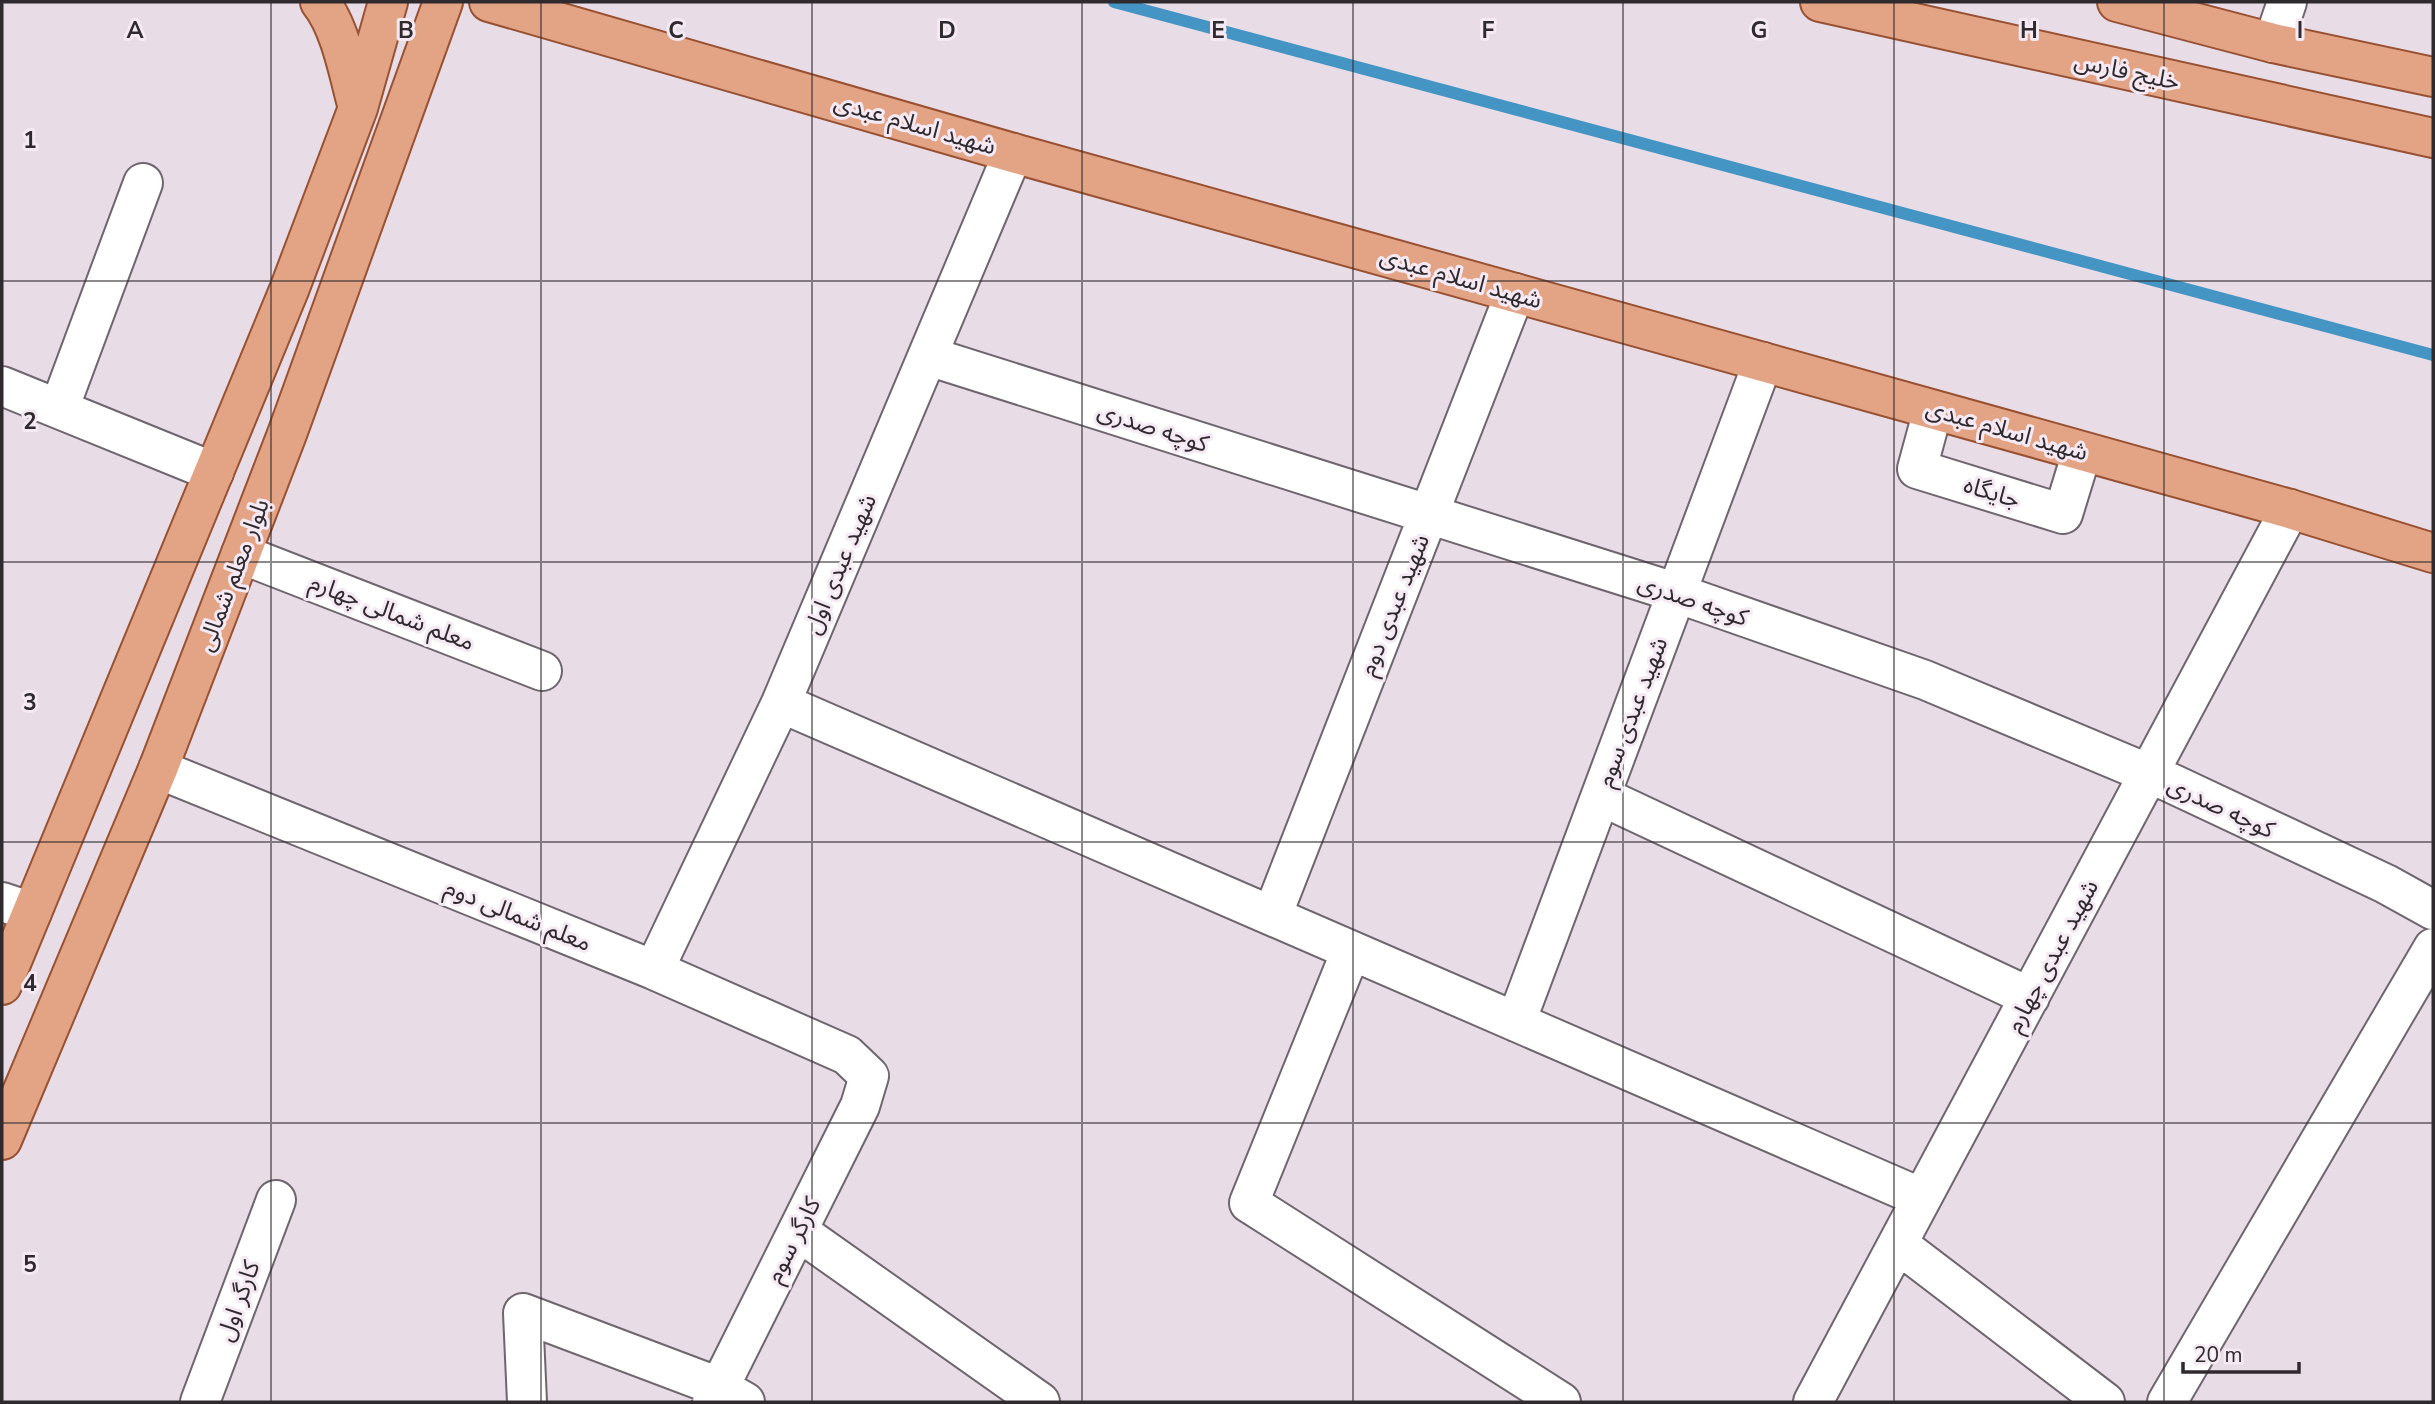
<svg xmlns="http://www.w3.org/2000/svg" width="2435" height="1404" font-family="'Nunito Sans','Noto Sans Arabic',sans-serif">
	<rect width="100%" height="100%" fill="#e8dce7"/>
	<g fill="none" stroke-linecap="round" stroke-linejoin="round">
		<path stroke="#4595c4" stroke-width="12" d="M1114 2 2433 355"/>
		<g stroke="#6f656e" stroke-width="42">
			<path id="minor" d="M2273 43 2287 2
				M928 356 1662 588 1925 680 2171 783 2386 884 2433 910
				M2 386 214 472
				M59 409 143 183
				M1933 410 1917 469 2063 514 2082 452
				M241 554 542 671
				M781 703 1922 1198
				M158 769 654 970 847 1055 869 1076 860 1106 712 1402
				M1601 796 2030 997
				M2 902 32 912
				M1272 916 1515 293
				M1351 951 1249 1203 1561 1402
				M654 970 781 703 1013 153
				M1516 1022 1763 362
				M798 1231 1040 1402
				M1898 1244 2105 1402
				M200 1402 276 1200
				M527 1402 523 1313 719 1387 745 1402
				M1813 1402 2290 509
				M2167 1402 2433 948"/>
		</g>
		<g stroke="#985233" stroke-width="42">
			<path id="major" d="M320 2C341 28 349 76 358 108
				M489 2 1013 153 2290 509 2433 553
				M1820 2 2433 138
				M2117 2 2273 43 2433 77
				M2 985 289 290 358 108 388 2
				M2 1140 158 769 287 434 443 2"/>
		</g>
		<use href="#minor" stroke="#fff" stroke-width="38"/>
		<use href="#major" stroke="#e3a486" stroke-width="38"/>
	</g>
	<path fill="none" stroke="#2f2a2e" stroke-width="2" stroke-opacity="0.55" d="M271 2V1402M541 2V1402M812 2V1402M1082 2V1402M1353 2V1402M1623 2V1402M1894 2V1402M2164 2V1402M2 281H2433M2 562H2433M2 842H2433M2 1123H2433"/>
	<g text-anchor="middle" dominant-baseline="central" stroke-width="6" stroke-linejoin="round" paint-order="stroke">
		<g font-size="24" fill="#2f2a2e" stroke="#f5e9f4">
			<text transform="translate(2127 71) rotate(12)">خلیج فارس</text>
			<text transform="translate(915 124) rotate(16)">شهید اسلام عبدی</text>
			<text transform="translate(1461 278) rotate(16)">شهید اسلام عبدی</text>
			<text transform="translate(1153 427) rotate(18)">کوچه صدری</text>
			<text transform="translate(2007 430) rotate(16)">شهید اسلام عبدی</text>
			<text transform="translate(1992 492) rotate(17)">جایگاه</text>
			<text transform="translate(840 564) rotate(-67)">شهید عبدی اول</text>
			<text transform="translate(233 575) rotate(-69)">بلوار معلم شمالی</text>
			<text transform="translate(1693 600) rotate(19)">کوچه صدری</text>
			<text transform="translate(1394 605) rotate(-68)">شهید عبدی دوم</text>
			<text transform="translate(392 612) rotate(21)">معلم شمالی چهارم</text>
			<text transform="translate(1632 712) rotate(-69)">شهید عبدی سوم</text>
			<text transform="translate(2221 807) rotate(25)">کوچه صدری</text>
			<text transform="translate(518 915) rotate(22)">معلم شمالی دوم</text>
			<text transform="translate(2052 956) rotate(-62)">شهید عبدی چهارم</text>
			<text transform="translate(793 1240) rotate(-63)">کارگر سوم</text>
			<text transform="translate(238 1301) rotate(-70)">کارگر اول</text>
		</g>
	</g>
	<g font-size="23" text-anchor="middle" font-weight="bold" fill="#2f2a2e" stroke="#f5e9f4" stroke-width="6" stroke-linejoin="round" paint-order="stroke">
		<text x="135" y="38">A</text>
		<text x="406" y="38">B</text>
		<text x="676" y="38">C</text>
		<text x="947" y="38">D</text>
		<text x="1218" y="38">E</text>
		<text x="1488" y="38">F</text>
		<text x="1759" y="38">G</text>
		<text x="2029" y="38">H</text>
		<text x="2300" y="38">I</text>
		<text x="30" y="148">1</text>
		<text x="30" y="429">2</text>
		<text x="30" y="710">3</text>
		<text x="30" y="991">4</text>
		<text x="30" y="1272">5</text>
	</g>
	<rect width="2435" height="1404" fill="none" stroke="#2f2a2e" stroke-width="7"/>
	<path d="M2183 1362v10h116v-10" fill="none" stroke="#2f2a2e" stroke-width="3.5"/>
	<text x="2194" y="1362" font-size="21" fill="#2f2a2e" stroke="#f5e9f4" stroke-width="5" paint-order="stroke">20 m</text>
</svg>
